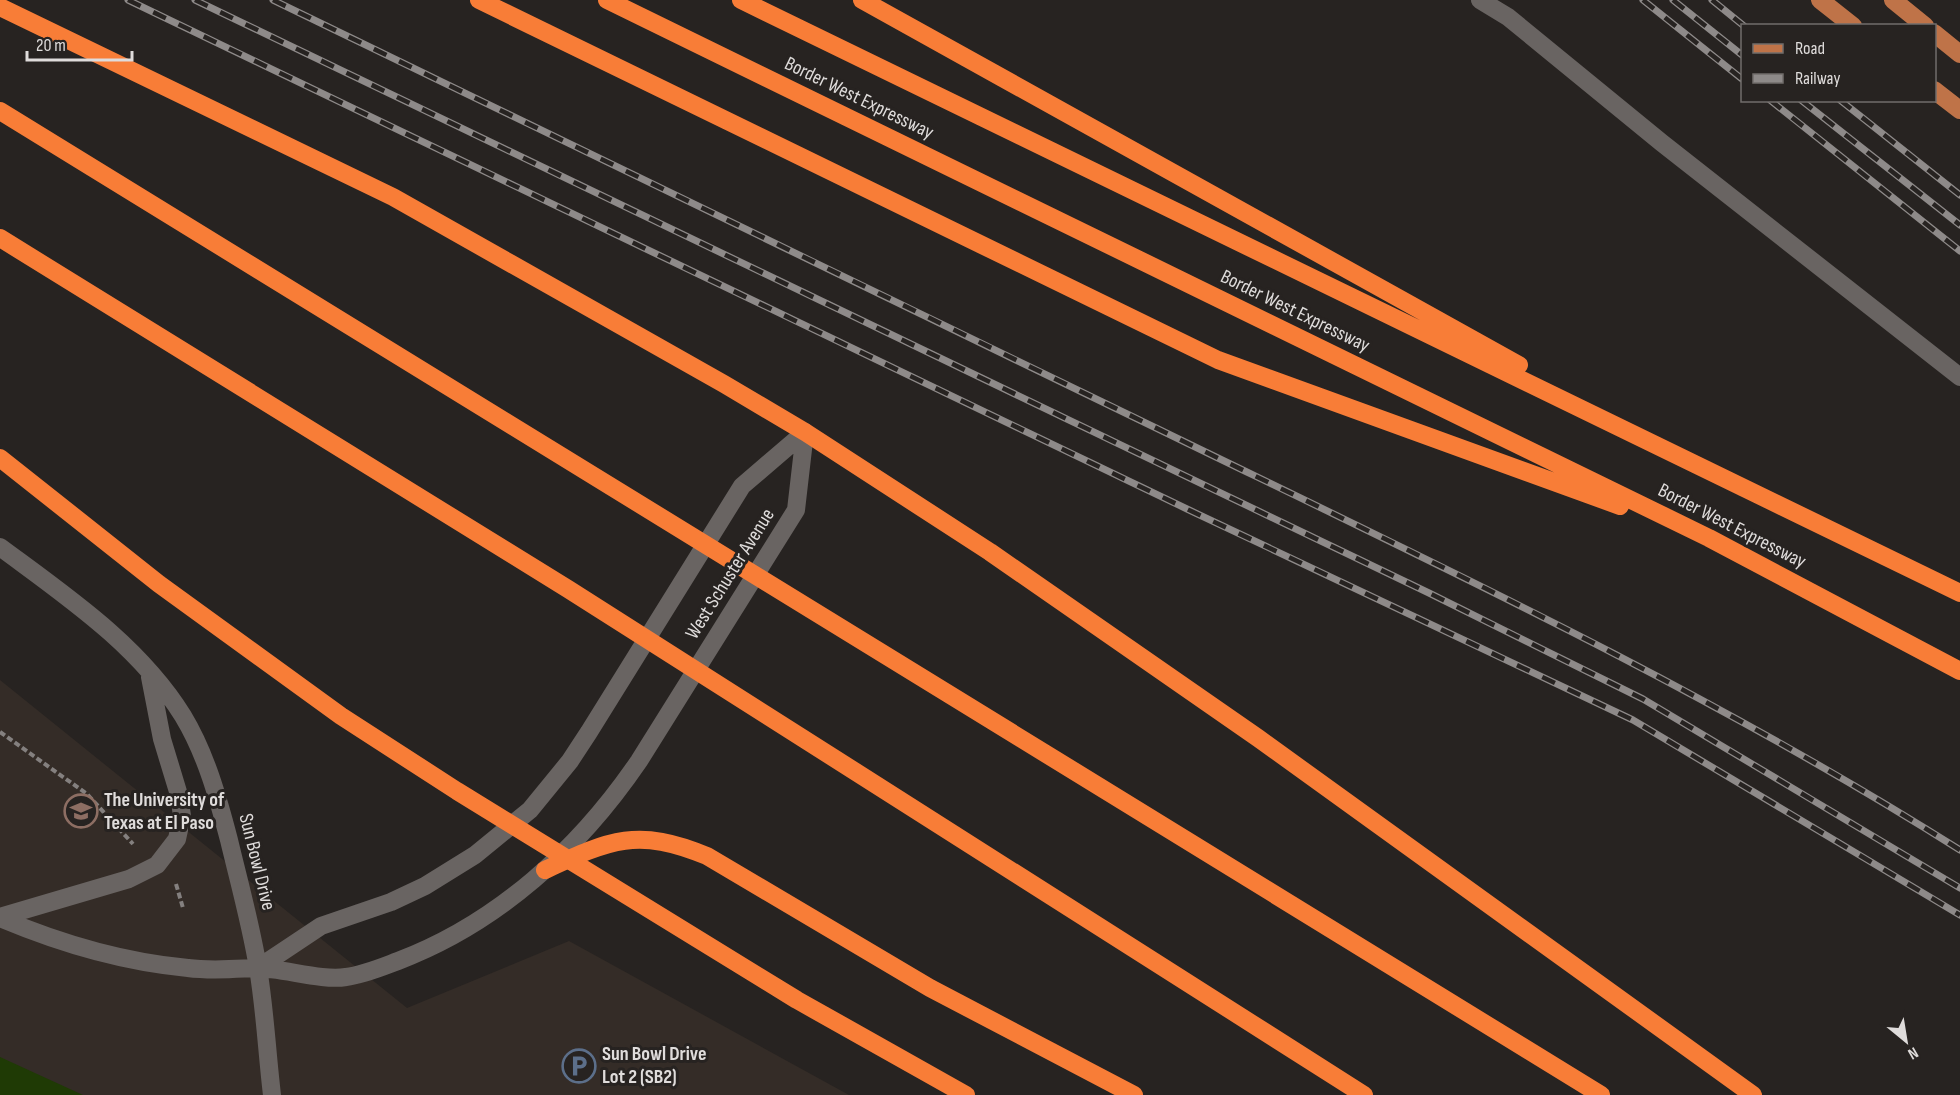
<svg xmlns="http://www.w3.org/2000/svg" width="1960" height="1095" font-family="'Sofia Sans Condensed',sans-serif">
	<rect width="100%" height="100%" fill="#272321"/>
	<path fill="#342c27" d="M0 680 407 1008 569 941 849 1095H0Z"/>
	<path fill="#1f3a05" d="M0 1057 83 1095H0Z"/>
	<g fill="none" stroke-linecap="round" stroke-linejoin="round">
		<path stroke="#84807f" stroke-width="4" stroke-dasharray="6 3" stroke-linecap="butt" d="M0 732 87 794 133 844
			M176 884 183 908"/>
		<path stroke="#696462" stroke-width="18" d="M1480 0 1508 17 1662 143 1960 377"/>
		<path stroke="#696462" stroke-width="18" d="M0 547C66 596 139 645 183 716 206 754 218 798 229 840 239 882 251 925 258 968 265 1010 267 1053 272 1095
			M0 917 129 879 157 865 177 839 182 816 179 795 162 739 150 677
			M0 918C59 943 124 962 188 968 211 971 233 969 256 968 283 968 321 981 346 977 363 975 382 967 398 961 498 923 579 849 639 761L796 510 805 432
			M258 968 321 926 391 902 425 886 475 855 530 810 570 761 589 732 742 486 805 432"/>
		<path stroke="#bf7348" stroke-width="18" d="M1820 0 1853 26
			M1893 0 1925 26
			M1934 33 1960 54
			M1934 90 1960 110"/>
		<path stroke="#f87d37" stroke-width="18" d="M479 0 1218 360 1620 506
			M607 0 1709 538 1960 671
			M741 0 1960 593
			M862 0 1519 365
			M0 7 393 197 724 384 805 432 990 552 1258 738 1753 1095
			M0 111 1601 1095
			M0 238 568 589 1364 1095
			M0 458 159 584 341 716 457 791 797 1000 966 1095
			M545 870C610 840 637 827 707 856L930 988 1134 1095"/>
		<g stroke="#8e8a89" stroke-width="7">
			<path id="rail" d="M128 0 1187 509 1633 720 1960 915
				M195 0 1429 593 1643 699 1960 888
				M273 0C578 148 883 295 1187 443 1449 570 1713 694 1960 850
				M1643 0 1742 79
				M1673 0 1742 55
				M1712 0 1744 26
				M1770 100 1960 251
				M1801 100 1960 225
				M1840 100 1960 195"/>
		</g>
		<use href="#rail" stroke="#272321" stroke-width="4.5" stroke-dasharray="14" stroke-linecap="butt"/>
	</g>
	<defs>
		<g id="university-ring" transform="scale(1.725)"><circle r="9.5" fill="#272321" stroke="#8d6e63" stroke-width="1.5"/><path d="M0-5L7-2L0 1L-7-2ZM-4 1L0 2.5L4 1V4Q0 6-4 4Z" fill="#8d6e63"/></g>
		<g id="parking-ring" transform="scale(1.725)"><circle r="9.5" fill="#272321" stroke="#5c6f8a" stroke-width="1.5"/><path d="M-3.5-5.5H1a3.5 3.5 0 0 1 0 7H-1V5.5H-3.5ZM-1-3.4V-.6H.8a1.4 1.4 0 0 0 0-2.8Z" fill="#5c6f8a"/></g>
	</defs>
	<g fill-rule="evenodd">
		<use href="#university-ring" x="81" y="811"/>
		<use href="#parking-ring" x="579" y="1066"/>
	</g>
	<g text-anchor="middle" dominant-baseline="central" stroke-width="6" stroke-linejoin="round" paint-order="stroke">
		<g font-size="20" fill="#dfdcdb" stroke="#272321">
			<text transform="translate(859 98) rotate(26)">Border West Expressway</text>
			<text transform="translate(1295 311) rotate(26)">Border West Expressway</text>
			<text transform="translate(1732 526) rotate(27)">Border West Expressway</text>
			<text transform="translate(730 574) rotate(-58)">West Schuster Avenue</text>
			<text transform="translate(257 862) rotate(76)">Sun Bowl Drive</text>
		</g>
		<g font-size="20" font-weight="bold" fill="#dfdcdb" stroke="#272321" text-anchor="start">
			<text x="104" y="800">The University of<tspan x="104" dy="23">Texas at El Paso</tspan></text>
			<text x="602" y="1054">Sun Bowl Drive<tspan x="602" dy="23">Lot 2 (SB2)</tspan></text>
		</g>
	</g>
	<rect x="1741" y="24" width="195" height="78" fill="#272321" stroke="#716d6b" stroke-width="1.5"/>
	<rect x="1753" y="44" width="30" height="9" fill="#bf7348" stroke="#716d6b" stroke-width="1.5"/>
	<text x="1795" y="54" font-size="18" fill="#dfdcdb">Road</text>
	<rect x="1753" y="74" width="30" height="9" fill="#8e8a89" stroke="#716d6b" stroke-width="1.5"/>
	<text x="1795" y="84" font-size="18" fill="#dfdcdb">Railway</text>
	<g transform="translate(1906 1041) rotate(150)" stroke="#272321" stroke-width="4.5" paint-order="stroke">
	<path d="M0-4.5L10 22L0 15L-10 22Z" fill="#dfdcdb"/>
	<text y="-9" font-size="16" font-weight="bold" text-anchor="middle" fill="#dfdcdb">N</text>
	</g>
	<path d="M27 51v9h105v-9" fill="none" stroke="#dfdcdb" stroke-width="3"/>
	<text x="36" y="51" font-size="18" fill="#dfdcdb" stroke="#272321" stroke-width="4.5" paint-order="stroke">20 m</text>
</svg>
